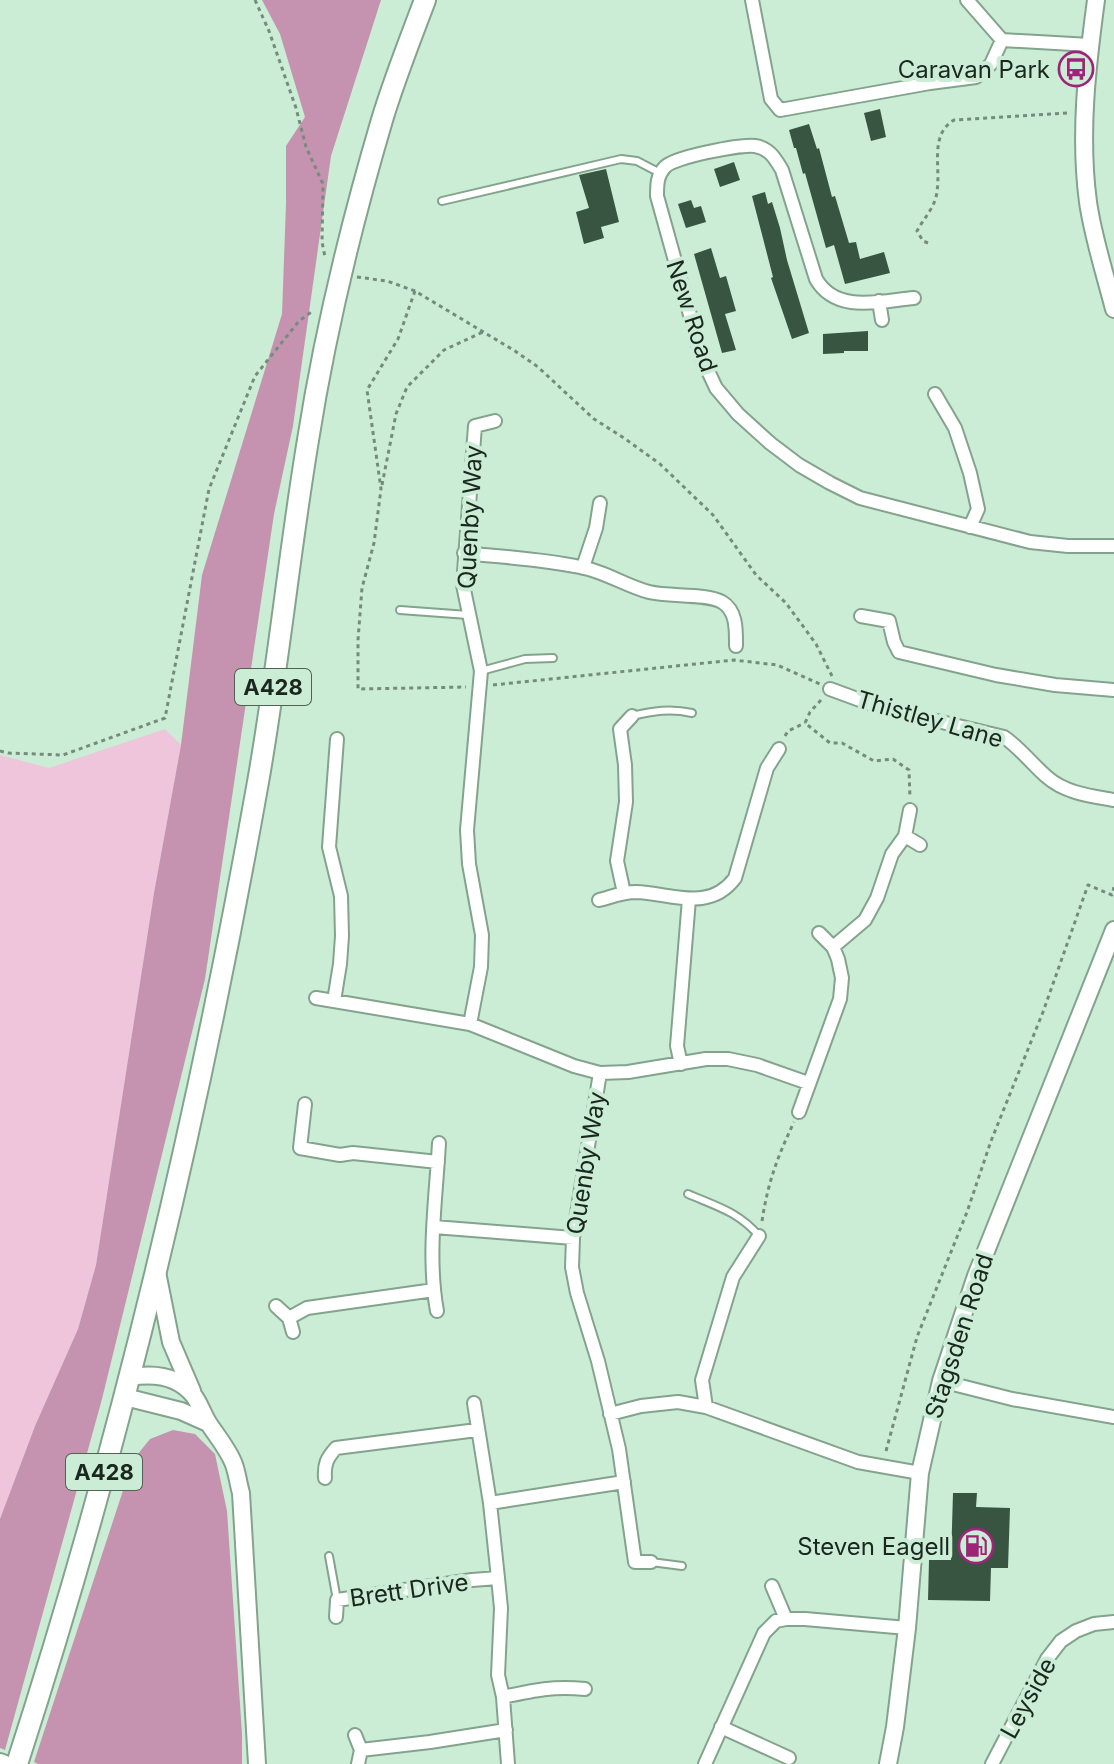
<svg xmlns="http://www.w3.org/2000/svg" width="1114" height="1764" font-family="Inter,sans-serif">
	<rect width="100%" height="100%" fill="#cbedd5"/>
	<path fill="#efc5dc" d="M165 729 181 745 154 893 96 1265 78 1329 35 1426 0 1519V755L49 768Z"/>
	<path fill="#c593af" d="M262 0H381L331 156 293 426 274 514 205 979 102 1399 5 1750 0 1748V1519L35 1426 78 1329 96 1265 154 893 181 745 202 575 282 314 286 204V146L305 117 280 34Z
		M173 1430 195 1434 215 1454 227 1511 242 1734V1764H38L34 1762 133 1460 150 1439Z"/>
	<path fill="#385542" d="M880 109 886 137 871 141 864 113Z
		M809 124 817 149 819 148 832 197 835 196 849 243 856 242 860 259 884 252 890 273 845 284 834 245 826 248 805 173 803 174 796 148H794L789 130Z
		M734 162 740 180 720 187 714 169Z
		M606 169 619 222 601 227 604 238 584 244 576 212 589 208 579 175Z
		M765 192 768 204 772 202 780 228 787 260 809 333 792 339 771 278 773 277 752 196Z
		M691 200 694 208 701 206 706 222 686 228 678 204Z
		M711 248 720 278 726 276 736 311 725 314 736 350 722 353 694 254Z
		M868 331V351H844V353L823 354V334Z
		M953 1493H977L976 1507 1010 1508 1008 1568H991L990 1601 928 1600 929 1560H951Z"/>
	<g fill="none" stroke-linecap="round" stroke-linejoin="round">
		<g stroke="#84a38d" stroke-width="10">
			<path id="service" d="M442 201 621 159 637 161 660 173
				M400 610 468 615
				M481 671 525 659 553 658
				M632 716C653 711 670 708 692 713
				M688 1194C716 1206 739 1212 759 1236
				M329 1556 337 1600
				M651 1562 682 1566"/>
		</g>
		<g stroke="#84a38d" stroke-width="16">
			<path id="minor" d="M752 0 771 99 780 110 930 83 976 77 991 64 1002 40 1090 45
				M967 0 1002 40
				M914 298C880 301 836 314 816 279L782 170C775 158 769 148 755 146 742 144 673 157 665 167 657 175 657 185 657 196L702 358 716 388 738 414 770 443 799 465 830 483 860 498 1030 542 1068 546H1114
				M879 301 882 320
				M935 394 955 428 970 473 978 509 970 527
				M464 553C503 557 542 559 580 567 604 571 626 586 649 592 669 597 706 593 722 602 737 611 736 630 736 646
				M583 567 596 528 600 503
				M861 616 889 621 894 642 899 652 996 675 1055 685 1114 690
				M830 689 879 707 1004 737C1020 748 1032 764 1047 777 1065 793 1091 796 1114 800
				M905 836 920 845
				M624 893 617 861 626 802 625 765 620 729 632 716
				M599 900C611 897 623 892 636 892 671 893 709 913 735 878L767 768 779 749
				M833 947 865 920 877 898 892 854 905 836 910 810
				M316 998 470 1024 574 1066 600 1073 628 1072 706 1059H728L757 1065 808 1083
				M334 1001 340 964 342 936 341 896 329 847 337 739
				M470 1024 481 967 482 935 469 864 467 830 481 671 463 585 475 426 495 421
				M681 1064 677 1046 689 899
				M600 1073 573 1238 572 1267 577 1293 598 1361 619 1449 635 1562H651
				M305 1104 300 1148 340 1155 353 1153 438 1162
				M799 1112 840 999 842 978 838 959 833 947 819 933
				M434 1227 573 1238
				M276 1306 289 1318 293 1332
				M437 1311C427 1256 436 1199 439 1143
				M289 1318 307 1308 434 1290
				M941 1381 1012 1399 1114 1417
				M474 1403 490 1503 498 1578 501 1608 498 1675 503 1697 508 1764
				M706 1407 702 1380 733 1277 759 1236
				M610 1414 641 1406 678 1402 706 1407 858 1462 920 1473
				M325 1478C324 1464 327 1458 336 1448L477 1430
				M490 1503 624 1482
				M772 1586 786 1619
				M336 1617 337 1600 472 1580 498 1578
				M503 1697C535 1690 553 1686 585 1689
				M721 1727 789 1758
				M355 1735 361 1750 358 1764
				M361 1750 430 1742 506 1730
				M705 1764 764 1633 776 1621 786 1619H805L907 1628
				M992 1764 1047 1659 1061 1641 1076 1631 1094 1624 1114 1622"/>
		</g>
		<g stroke="#84a38d" stroke-width="20">
			<path id="tertiary" d="M1096 0C1087 67 1079 134 1088 202 1093 237 1105 274 1114 309
				M157 1272 171 1342 192 1391
				M130 1377C154 1373 178 1375 194 1396 200 1404 203 1415 209 1424 217 1436 227 1448 233 1462 237 1471 238 1483 241 1493L257 1764
				M125 1397 181 1411 208 1423
				M0 1762 5 1764
				M888 1764 895 1727 907 1628 920 1473 941 1381 976 1276 1114 930"/>
		</g>
		<g stroke="#84a38d" stroke-width="24">
			<path id="trunk" d="M17 1764C121 1444 199 1114 258 782 278 669 289 554 308 440 325 332 351 225 382 120 394 80 410 40 425 0"/>
		</g>
		<path stroke="#758c7c" stroke-width="3" stroke-dasharray="4 4" stroke-linecap="butt" d="M255 0 269 31 296 108 306 147 323 184 322 242 325 257
			M928 243 923 241 917 231C924 218 936 206 937 191 941 167 929 135 954 120L1068 113
			M357 277 387 281 415 291 515 351 538 367 594 419 624 438 660 464 713 515 756 575 786 603 816 644 832 676
			M415 291 398 339 367 390 381 489 374 543 362 588 358 640V689L466 687
			M382 485 396 414 407 387 444 350 483 332
			M493 685 734 660 777 665 820 684
			M821 700 810 712 805 723 830 743H842L874 761 893 759 909 770 910 798
			M785 736 788 731 805 723
			M0 751 8 753 63 755 165 718 209 489 255 376 299 321 314 310
			M762 1221C768 1182 777 1158 794 1122
			M886 1451 917 1337 967 1212 991 1141 1043 1012 1088 885 1112 895 1114 887"/>
		<use href="#service" stroke="#fff" stroke-width="6"/>
		<use href="#minor" stroke="#fff" stroke-width="12"/>
		<use href="#tertiary" stroke="#fff" stroke-width="16"/>
		<use href="#trunk" stroke="#fff" stroke-width="20"/>
	</g>
	<defs>
		<g id="bus-ring" transform="scale(1.8)"><circle r="9.5" fill="#cbedd5" stroke="#9f2379" stroke-width="1.5"/><path d="M-5-6H5V4H4V6H2V4H-2V6H-4V4H-5ZM-3.5-4V0h7V-4ZM-3.5 1.2v1.5H-2V1.2ZM2 1.2v1.5H3.5V1.2Z" fill="#9f2379"/></g>
		<g id="fuel-ring" transform="scale(1.8)"><circle r="9.5" fill="#cbedd5" stroke="#9f2379" stroke-width="1.5"/><path d="M-5.5-6h7V0h2V4h1.3V-2.5L3-4.5l.8-.8L6-3V5H2.5V1h-1V6h-7ZM-4.2-4.7v3.2H.2V-4.7Z" fill="#9f2379"/></g>
	</defs>
	<g fill-rule="evenodd">
		<use href="#bus-ring" x="1076" y="69"/>
		<use href="#fuel-ring" x="976" y="1546"/>
	</g>
	<g text-anchor="middle" dominant-baseline="central" stroke-width="8" stroke-linejoin="round" paint-order="stroke">
		<g fill="#cbedd5" stroke="#506255" stroke-width="2">
			<rect x="235" y="669" width="76" height="36" rx="6"/>
			<rect x="66" y="1454" width="76" height="36" rx="6"/>
		</g>
		<g font-size="22" font-weight="bold" fill="#1b271e">
			<text x="273" y="687">A428</text>
			<text x="104" y="1472">A428</text>
		</g>
		<g font-size="24" fill="#1b271e" stroke="#cbedd5" text-anchor="end">
			<text x="1050" y="69">Caravan Park</text>
			<text x="950" y="1546">Steven Eagell</text>
		</g>
		<g font-size="24" fill="#1b271e" stroke="#cbedd5">
			<text transform="translate(692 316) rotate(72)">New Road</text>
			<text transform="translate(470 517) rotate(-87)">Quenby Way</text>
			<text transform="translate(930 719) rotate(16)">Thistley Lane</text>
			<text transform="translate(586 1163) rotate(-81)">Quenby Way</text>
			<text transform="translate(959 1336) rotate(-72)">Stagsden Road</text>
			<text transform="translate(409 1590) rotate(-8)">Brett Drive</text>
			<text transform="translate(1028 1698) rotate(-61)">Leyside</text>
		</g>
	</g>
</svg>
